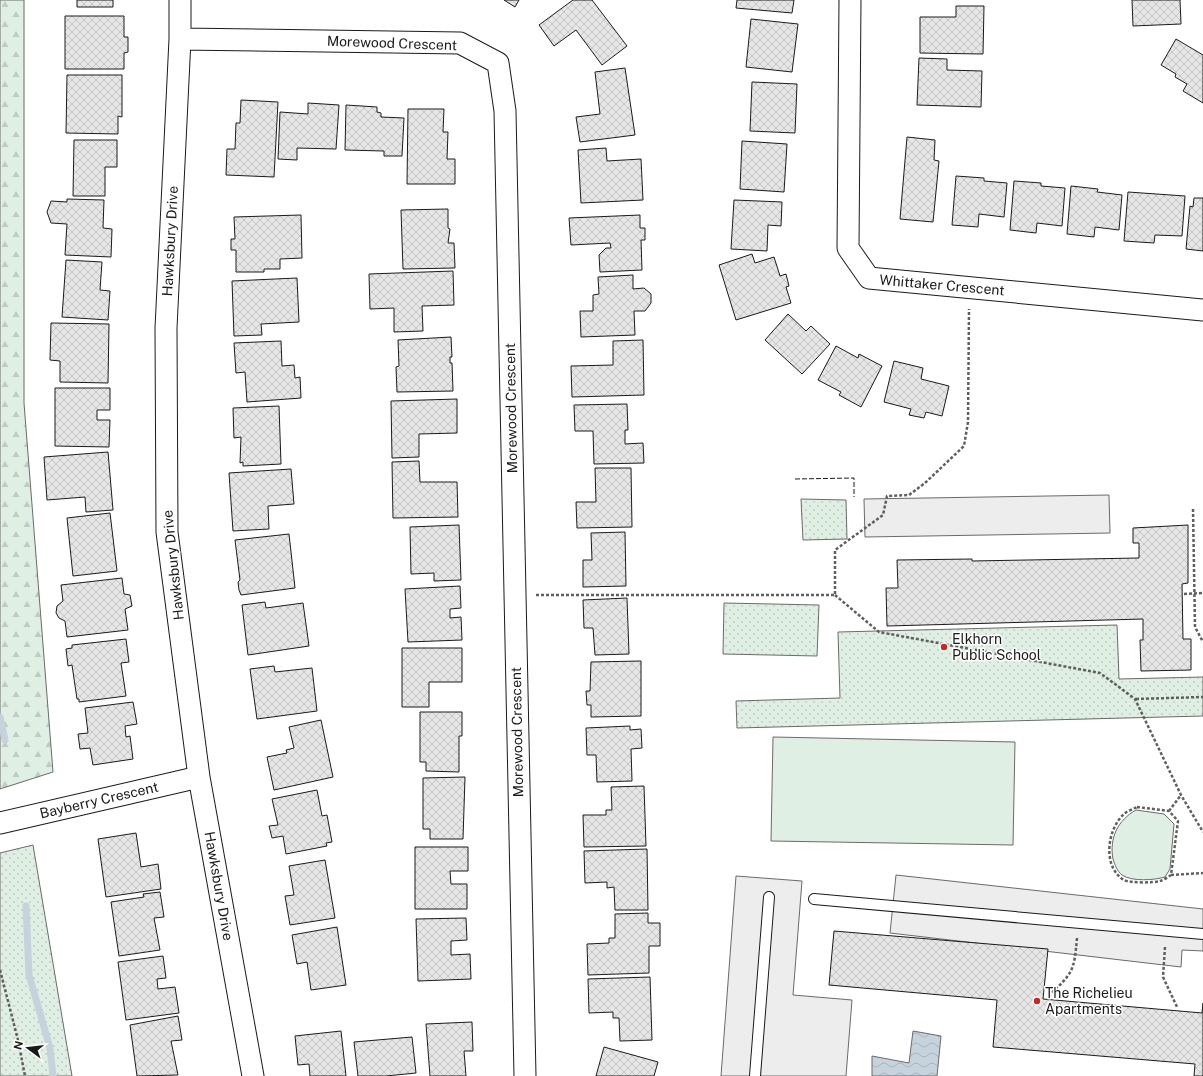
<svg xmlns="http://www.w3.org/2000/svg" width="1203" height="1076" font-family="'Public Sans',sans-serif">
	<defs>
		<pattern id="forest-firs" width="22" height="20" patternUnits="userSpaceOnUse"><rect width="22" height="20" fill="#e0efe3"/><path d="M5 1l3.5 6h-7zM16 11l3.5 6h-7z" fill="#c0ccc2"/></pattern>
		<pattern id="park-dots" width="8" height="8" patternUnits="userSpaceOnUse"><rect width="8" height="8" fill="#e0efe3"/><path d="M2 2h.1M6 6h.1" fill="none" stroke="#c0ccc2" stroke-width="1.8" stroke-linecap="round"/></pattern>
		<pattern id="water-waves" width="16" height="10" patternUnits="userSpaceOnUse"><rect width="16" height="10" fill="#c6d2dc"/><path d="M0 5q4-4 8 0t8 0" fill="none" stroke="#aab4bc"/></pattern>
		<pattern id="building-cross-hatch" width="8" height="8" patternUnits="userSpaceOnUse"><rect width="8" height="8" fill="#e6e6e6"/><path d="M0 0l8 8M0 8l8-8" fill="none" stroke="#c5c5c5"/></pattern>
	</defs>
	<rect width="100%" height="100%" fill="#fff"/>
	<path fill="#e0efe3" stroke="#6a6a6a" d="M773 737 1015 742 1013 845 771 841Z
		M1136 810 1164 814 1174 824 1170 869 1165 877C1155 880 1132 882 1122 875 1117 871 1115 865 1113 859 1109 838 1118 820 1136 810Z"/>
	<path fill="url(#forest-firs)" stroke="#6a6a6a" d="M0 0H24V403L53 772 0 789Z"/>
	<path fill="url(#park-dots)" stroke="#6a6a6a" d="M801 499 846 500 847 539 803 540Z
		M724 603 819 605 817 656 723 654Z
		M1117 625 1119 679 1203 677V716L737 728 736 701 840 698 838 632Z
		M33 845 72 1076H0V853Z"/>
	<path fill="#ededed" stroke="#6a6a6a" d="M1109 495 1110 533 865 537 864 499Z
		M896 875 1203 909V951L1182 950 1181 967 890 933Z
		M736 876 802 881 793 995 852 1000 846 1076H721Z"/>
	<path fill="url(#water-waves)" stroke="#6a6a6a" d="M913 1031 941 1036 937 1076H872V1056L909 1063Z"/>
	<g fill="none" stroke-linecap="round" stroke-linejoin="round">
		<path stroke="#c6d2dc" stroke-width="7" d="M0 717 5 740
			M26 906 29 975 50 1048 53 1076"/>
	</g>
	<path fill="url(#building-cross-hatch)" stroke="#1a1a1a" d="M77 0H113V7H77Z
		M504 0H519L515 7Z
		M573 0H592L627 46 602 65 576 30 554 46 539 25Z
		M737 0H794L792 13 736 8Z
		M1132 0H1180L1181 24 1133 26Z
		M956 6H984L983 54 920 53V17H956Z
		M65 16H124V37H128V52L124 53V69H65Z
		M751 19 798 24 792 72 746 67Z
		M1176 39 1203 55V103L1183 91 1187 84 1175 77 1176 74 1161 65Z
		M919 58 947 59V70L982 71 981 107 917 105Z
		M625 68 635 135 580 142 576 117 600 114 595 72Z
		M67 75H122V117L118 116V134L66 133Z
		M752 82 797 84 795 133 750 131Z
		M241 100 278 102 274 177 226 175 227 149H235L236 123H240Z
		M308 103 339 105 336 149 297 148V160L278 159 280 112 308 114Z
		M346 105 377 107V112L381 113V117L404 118 402 156H384V151L345 150Z
		M408 109H444L443 132H448L447 159H455V184H407Z
		M907 137 935 140 934 160 939 161 933 222 900 219Z
		M74 140H117V167H105V196H73Z
		M742 141 787 144 784 192 740 189Z
		M606 148 607 161 641 159 643 200 581 203 578 150Z
		M956 176 984 178V181L1007 183 1004 217 979 214 978 227 952 225Z
		M1014 181 1041 183V186L1065 188 1062 226 1037 223 1036 233 1010 230Z
		M1071 186 1098 189 1097 192 1122 195 1119 230 1095 227 1094 237 1067 234Z
		M1128 192 1185 196 1182 236 1155 235 1154 243 1124 241Z
		M1194 198H1203V251L1186 249 1190 206 1193 207Z
		M67 199 104 200 103 228 112 229 111 257 65 255 67 224 51 223 47 212 51 201 67 202Z
		M734 200 782 202 781 226 768 225 767 251 731 249Z
		M448 209V228L450 229 448 243H454L455 268 403 269 401 210Z
		M301 215 302 258 280 259V269H264V272H236V250H231V239H235L234 217Z
		M640 215V228H645V240H641L642 270 600 272 599 255 606 248H611L610 243 571 245 569 218Z
		M752 254 755 263 774 257 780 276 786 274 789 286 786 287 791 303 736 320 719 265Z
		M66 260 102 262 100 290 110 291 108 320 62 317Z
		M453 271 454 305 422 306 423 331 394 332V308L370 309 369 274Z
		M633 275V289L644 288 651 294V303L645 311H634L635 335 581 337 580 311H593V295L599 294 598 277Z
		M297 278 299 322 261 324 262 335 234 336 232 281Z
		M788 314 806 331 811 326 830 344 802 374 765 340Z
		M51 323 109 324 108 383 60 382V361L50 360Z
		M451 337 452 357H450V363H452L453 391 397 392 396 367 399 366 398 340Z
		M643 340 644 395 572 397 571 366 613 365V341Z
		M281 341 282 366 294 365 295 378 300 377 301 398 247 402 245 372 236 373 234 343Z
		M836 346 858 358 859 354 882 366 861 407 839 395 841 392 818 380Z
		M894 361 923 368 921 379 949 386 942 416 926 412 924 418 909 415 911 409 884 402Z
		M55 388H110V410H97V420H110L109 447 55 446Z
		M457 399V433L419 434V457L392 458 391 401Z
		M627 404 628 430H625V444L643 443 644 463 594 464 593 431H575L574 405Z
		M279 406 281 464 243 466V462L240 463 241 437 234 438 233 408Z
		M108 452 113 510 86 512 85 497 47 500 44 457Z
		M419 461 420 482H457L458 517 393 518 392 462Z
		M595 468H631L632 527 577 528 576 502H596Z
		M291 469 294 504 268 506 269 529 233 531 229 473Z
		M110 513 117 571 73 576 67 518Z
		M459 525 461 580 434 581V573L411 574 410 527Z
		M1188 525V583L1182 584 1183 639H1191V670L1141 671 1140 640H1143V619L887 626 886 588H898L897 560 972 559V561L1139 558V543H1133V528Z
		M625 532 626 586 583 587V560H592L591 533Z
		M289 534 295 588 241 595 239 590 238 582 240 580 235 540Z
		M122 578 124 594 130 595 132 606 125 609 128 630 67 637 65 621 59 618 56 613 57 606 63 601 61 585Z
		M460 586 461 608 450 609V618L461 617 462 640 408 642 405 589Z
		M627 598 629 654 595 655 593 628H584L583 600Z
		M265 602 266 608 303 603 309 646 248 655 242 605Z
		M126 639 129 662 121 663 126 696 79 702V699H77L72 665 68 666 66 649 72 648V645Z
		M402 648H462V682H429V707H402Z
		M641 661V716L591 717V705H587L586 691H590L591 662Z
		M274 666 275 672 312 668 317 711 257 719 250 669Z
		M133 702 137 724 125 726 126 737 130 736 133 759 93 765 90 748 80 749 78 734 88 733 85 708Z
		M420 712H462V736H459V772L426 771V762H420Z
		M321 720 333 777 274 790 267 757 287 753 286 750 294 748 289 727Z
		M630 726V730L641 729 642 748 631 749 632 781 597 782 596 755H587L586 728Z
		M465 777 463 839H430V829H423V778Z
		M644 786 646 846 584 847 583 815H606V810H612L611 787Z
		M317 790 322 816 327 815 332 842 326 843 327 846 286 854 283 836 272 838 269 826 278 825 272 799Z
		M136 833 141 867 158 864 161 889 106 897 98 839Z
		M415 847H468V871H450L451 884H467V909H415Z
		M647 849 648 910H615L614 887 607 888V882L585 883 584 851Z
		M325 860 335 918 290 925 285 896 294 895 289 866Z
		M160 892 164 917 154 918 160 950 119 956 111 902 144 897 143 894Z
		M648 913V923H660V946H649V973L588 975 587 944 609 943V938H615V914Z
		M466 918 467 940 451 941V955L470 954 471 979 418 981 416 919Z
		M337 927 346 985 311 990 307 962 297 964 292 935Z
		M834 931 1048 949 1043 999 1202 1013 1203 1003V1076H1194L1195 1064 993 1047 997 1000 829 985Z
		M163 956 166 978 157 979 158 989 175 987 179 1013 126 1020 118 962Z
		M650 977 652 1040 620 1041 619 1018H613V1012L589 1013 588 979Z
		M178 1016 182 1040 171 1041 178 1075 137 1076 130 1025Z
		M472 1022 473 1051H464L466 1076H430L426 1024Z
		M341 1031 346 1076H310L309 1064 298 1065 295 1036Z
		M412 1037 416 1073 386 1076H358L354 1042Z
		M604 1047 658 1062 654 1076H596Z"/>
	<g fill="none" stroke-linecap="round" stroke-linejoin="round">
		<g stroke="#1a1a1a" stroke-width="12">
			<path id="lane" d="M814 899 1203 934
				M755 1076 769 897"/>
		</g>
		<g stroke="#1a1a1a" stroke-width="23">
			<path id="street" d="M180 0V39L166 328 167 532 199 777 253 1076
				M850 0 848 248 869 278 1203 310
				M180 39 460 43 498 63 505 111 525 1076
				M0 823 199 777"/>
		</g>
		<path stroke="#5f5f5f" stroke-width="2.5" stroke-dasharray="3 2" stroke-linecap="butt" d="M1193 509 1195 627 1203 642
			M1184 594 1203 593
			M536 595H835V550L883 515 887 496 909 495 925 483 964 446 968 422 969 309
			M835 595 879 632 1100 673 1135 699 1181 795 1203 832
			M1136 699 1203 697
			M1137 807 1169 811 1178 821 1171 875C1168 877 1164 880 1160 881 1154 883 1129 883 1124 880 1102 867 1107 829 1124 814 1127 811 1133 809 1137 807Z
			M1169 811 1181 795
			M1171 875 1203 873
			M1165 947 1163 977 1177 1007
			M0 970 18 1040 25 1076
			M1048 996C1073 973 1074 972 1077 938"/>
		<use href="#lane" stroke="#fff" stroke-width="10"/>
		<use href="#street" stroke="#fff" stroke-width="21"/>
		<path stroke="#1a1a1a" stroke-width="1" stroke-dasharray="5 2" stroke-linecap="butt" d="M795 479 854 478V497"/>
	</g>
	<g fill="#c62828" stroke="#fff" stroke-width="1.5">
		<circle cx="944" cy="647" r="4"/>
		<circle cx="1037" cy="1001" r="4"/>
	</g>
	<g text-anchor="middle" dominant-baseline="central" stroke-width="3" stroke-linejoin="round" paint-order="stroke">
		<g font-size="14" fill="#1a1a1a" stroke="#fff">
			<text transform="translate(392 43) rotate(2)">Morewood Crescent</text>
			<text transform="translate(170 241) rotate(-87)">Hawksbury Drive</text>
			<text transform="translate(942 285) rotate(5)">Whittaker Crescent</text>
			<text transform="translate(511 408) rotate(-91)">Morewood Crescent</text>
			<text transform="translate(173 565) rotate(-96)">Hawksbury Drive</text>
			<text transform="translate(517 732) rotate(-91)">Morewood Crescent</text>
			<text transform="translate(99 800) rotate(-13)">Bayberry Crescent</text>
			<text transform="translate(219 886) rotate(80)">Hawksbury Drive</text>
		</g>
		<g font-size="14" fill="#1a1a1a" stroke="#fff" text-anchor="start">
			<text x="952" y="639">Elkhorn<tspan x="952" dy="16">Public School</tspan></text>
			<text x="1045" y="993">The Richelieu<tspan x="1045" dy="16">Apartments</tspan></text>
		</g>
	</g>
	<g transform="translate(28 1048) rotate(285)" stroke="#ffffff" stroke-width="3" paint-order="stroke">
	<path d="M0-3L7 15L0 10L-7 15Z" fill="#1a1a1a"/>
	<text y="-6" font-size="11" font-weight="bold" text-anchor="middle" fill="#1a1a1a">N</text>
	</g>
</svg>
